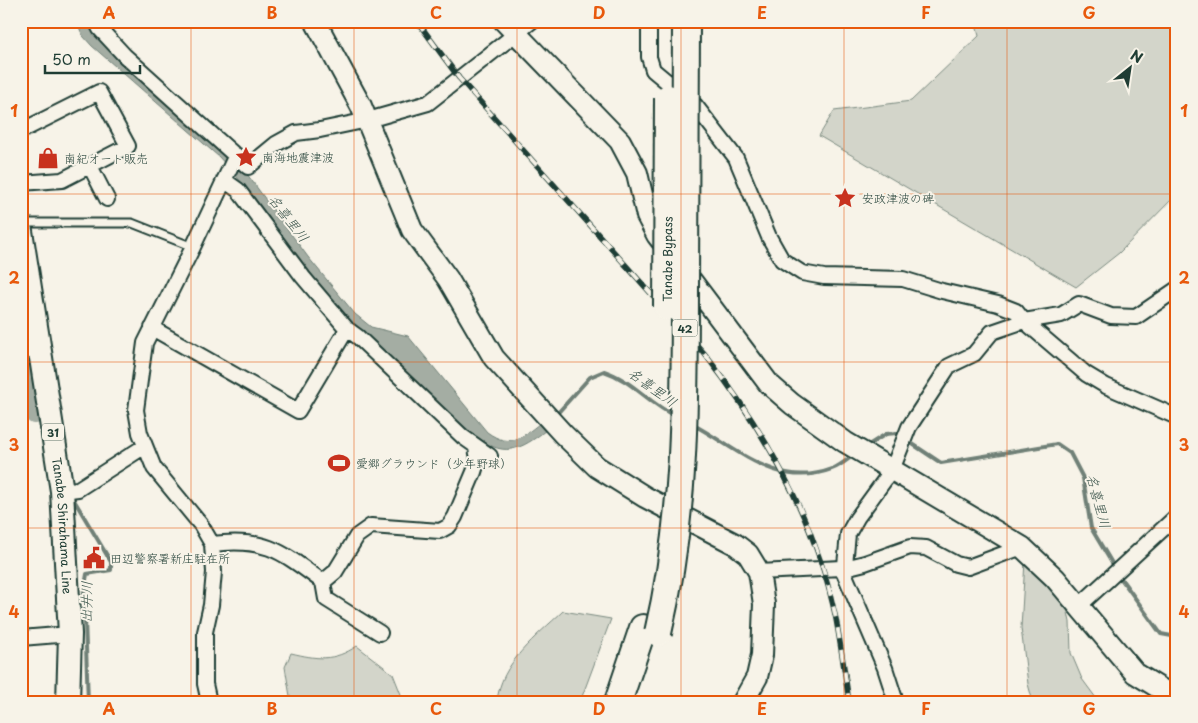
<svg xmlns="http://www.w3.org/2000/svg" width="1198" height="723" font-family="'Playpen Sans','Klee One',sans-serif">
	<rect width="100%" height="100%" fill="#f7f3e8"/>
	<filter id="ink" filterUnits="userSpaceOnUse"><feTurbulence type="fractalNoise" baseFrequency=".02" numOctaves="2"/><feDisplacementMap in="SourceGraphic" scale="10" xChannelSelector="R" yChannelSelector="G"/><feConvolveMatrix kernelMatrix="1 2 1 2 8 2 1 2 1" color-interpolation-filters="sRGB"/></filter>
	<g filter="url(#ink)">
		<path fill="#d3d5ca" stroke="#79897f" d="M975 21H1177V194L1119 253 1076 287 819 136 834 111 911 101 979 36Z
			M1025 561 1066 603 1070 622 1071 653 1082 679 1099 702H1033L1028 684 1021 628Z
			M563 611 611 619 580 702H497C500 663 537 636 563 611Z
			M357 646 393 674 404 702H291L285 667 291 653C317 659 333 662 357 646Z"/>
		<path fill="#a4ada3" stroke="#6f8077" d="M76 21H88L96 35 244 170 308 257 355 314 371 327 408 336 487 432C512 450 523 436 544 420L550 427C526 446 506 461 478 437H471L340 309 281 238 251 193 219 157 92 46 83 36Z"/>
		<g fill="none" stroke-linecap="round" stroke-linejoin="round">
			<path stroke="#6f8077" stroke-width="4" d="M555 416 590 377 604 371C632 380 648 403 675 416
				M692 424C737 448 777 490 832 469 840 466 848 459 855 454
				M908 441 941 463 1057 444 1070 453 1083 478 1091 528 1122 580 1161 634 1177 637
				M867 446 886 434 897 433 902 437
				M73 493 74 500 111 562V570L87 574 84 592 88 702"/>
			<path stroke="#a4ada3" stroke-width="22" d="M21 358 28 378 35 413"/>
			<g stroke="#1f3d34" stroke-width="11">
				<path id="lane" d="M21 223H132L193 247"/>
			</g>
			<g stroke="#1f3d34" stroke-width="18">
				<path id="street" d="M96 21 100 29 125 56 248 167 276 144 296 133 320 130 368 120 428 103 532 21
					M649 21V57L653 70 695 105 736 158 769 237 782 260 802 273 824 277 903 279 942 291 998 304 1016 311 1024 321 1086 374 1106 386 1177 417
					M21 131 99 92 128 146 62 180 21 183
					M90 166 107 199
					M224 180 238 190 303 277 347 329 358 337 463 437 490 456
					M152 328 298 411 347 329
					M21 345 41 357
					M62 491 78 489 145 446
					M212 544C266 537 282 552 323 582L326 599 380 633
					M845 565 849 567 865 563 910 547 926 548 956 564 968 567 1022 547
					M842 568 885 668 896 702
					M759 572 842 568 845 565 848 534 857 518 892 470 909 427 949 366 974 354 992 332 1024 321 1061 315 1079 304 1111 316 1136 317 1177 289
					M323 582 335 572 357 536 371 526 440 531 449 526 455 517 474 472 478 459 476 448
					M1079 606 1177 516
					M21 638 70 634
					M209 702 205 684V632L211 605 214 572 212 544 201 525 154 468 140 433 136 410 145 343 193 247 236 155"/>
			</g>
			<g stroke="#1f3d34" stroke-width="24">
				<path id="secondary" d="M315 21 361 106 412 230 448 279 494 358 563 434 597 467 645 497 735 544 748 554 759 572 764 604 762 655 757 677 743 702
					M504 21 620 141 637 173 647 216 657 235 769 384 792 404 845 442 1022 547 1055 578 1135 673 1177 699"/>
			</g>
			<g stroke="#1f3d34" stroke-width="26">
				<g id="primary">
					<path id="s1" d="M21 231 62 491 70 634 68 702"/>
				</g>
			</g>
			<g stroke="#1f3d34" stroke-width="30">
				<path id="highway" d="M618 702 643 628"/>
			</g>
			<use href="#lane" stroke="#f7f3e8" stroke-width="7"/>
			<use href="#street" stroke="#f7f3e8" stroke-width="14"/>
			<use href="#secondary" stroke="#f7f3e8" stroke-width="20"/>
			<use href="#primary" stroke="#f7f3e8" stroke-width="22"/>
			<use href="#highway" stroke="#f7f3e8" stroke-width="26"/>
			<g stroke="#1f3d34" stroke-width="5.5">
				<path id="rail" d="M417 21 459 78 704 353C766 432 816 520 836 619 841 647 845 674 849 702"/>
			</g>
			<use href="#rail" stroke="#f7f3e8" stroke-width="4" stroke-dasharray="11" stroke-linecap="butt"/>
			<g stroke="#1f3d34" stroke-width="30" stroke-linecap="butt">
				<g id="highway-bridge">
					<path id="s2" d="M667 307 668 98"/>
					<path d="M658 633C685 517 685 408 685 290 685 201 685 111 686 21"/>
				</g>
			</g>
			<use href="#highway-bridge" stroke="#f7f3e8" stroke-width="26"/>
		</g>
	</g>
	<path fill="none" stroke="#e8590c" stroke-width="1" stroke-opacity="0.55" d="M191 21V702M354 21V702M517 21V702M681 21V702M844 21V702M1007 21V702M21 194H1177M21 362H1177M21 528H1177"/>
	<defs>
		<g id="sight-bare" transform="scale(1.725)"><path d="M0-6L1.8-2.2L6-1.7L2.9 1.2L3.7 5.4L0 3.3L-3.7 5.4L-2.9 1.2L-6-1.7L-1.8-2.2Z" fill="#c8321e" stroke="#f7f3e8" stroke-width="2.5" paint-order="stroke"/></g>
		<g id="shop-bare" transform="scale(1.725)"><path d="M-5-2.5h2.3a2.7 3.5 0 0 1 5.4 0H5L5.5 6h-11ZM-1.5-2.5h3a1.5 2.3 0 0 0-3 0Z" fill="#c8321e" stroke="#f7f3e8" stroke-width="2.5" paint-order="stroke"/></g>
		<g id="stadium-bare" transform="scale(1.725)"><path d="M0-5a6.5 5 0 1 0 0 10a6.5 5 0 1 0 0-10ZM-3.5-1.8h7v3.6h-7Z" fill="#c8321e" stroke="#f7f3e8" stroke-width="2.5" paint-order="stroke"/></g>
		<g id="civic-bare" transform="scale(1.725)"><path d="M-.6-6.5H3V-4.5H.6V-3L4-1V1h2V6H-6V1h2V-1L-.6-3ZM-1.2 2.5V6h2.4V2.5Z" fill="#c8321e" stroke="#f7f3e8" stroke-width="2.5" paint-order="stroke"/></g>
	</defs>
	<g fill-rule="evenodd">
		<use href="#sight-bare" x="246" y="157"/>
		<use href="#shop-bare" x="48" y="158"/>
		<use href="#sight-bare" x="845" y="198"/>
		<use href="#stadium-bare" x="339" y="463"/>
		<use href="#civic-bare" x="94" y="558"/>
	</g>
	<g text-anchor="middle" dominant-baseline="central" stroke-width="4" stroke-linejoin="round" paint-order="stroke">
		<g fill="#f7f3e8" stroke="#60746a" stroke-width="1">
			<rect x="672.5" y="319.5" width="25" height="17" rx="4"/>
			<rect x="42" y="423.5" width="22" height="17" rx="4"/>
		</g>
		<g font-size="11" font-weight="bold" fill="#1f3d34">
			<text x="685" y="328">42</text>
			<text x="53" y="432">31</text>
		</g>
		<g font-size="12" fill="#1f3d34" stroke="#f7f3e8" text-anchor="start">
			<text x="262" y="157">南海地震津波</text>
			<text x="64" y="158">南紀オート販売</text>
			<text x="862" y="198">安政津波の碑</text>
			<text x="356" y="463">愛郷グラウンド（少年野球）</text>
			<text x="110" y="558">田辺警察署新庄駐在所</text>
		</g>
		<g font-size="12" fill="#1f3d34" stroke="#f7f3e8">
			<text stroke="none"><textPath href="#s2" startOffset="48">Tanabe Bypass</textPath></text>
			<text stroke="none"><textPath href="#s1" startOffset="298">Tanabe Shirahama Line</textPath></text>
		</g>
		<g font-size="14" font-style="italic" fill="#405950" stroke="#f7f3e8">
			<text transform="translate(289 218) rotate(52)">名喜里川</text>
			<text transform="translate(653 387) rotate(36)">名喜里川</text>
			<text transform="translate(1099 501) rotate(75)">名喜里川</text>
			<text transform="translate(86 602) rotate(-89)">出井川</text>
		</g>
	</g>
	<rect width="1198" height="723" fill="none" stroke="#f7f3e8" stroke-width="55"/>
	<g transform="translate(1130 68) rotate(30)" stroke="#f7f3e8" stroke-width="4" paint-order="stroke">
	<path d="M0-4L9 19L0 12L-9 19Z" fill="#1f3d34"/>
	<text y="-8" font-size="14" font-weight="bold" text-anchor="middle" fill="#1f3d34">N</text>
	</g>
	<path d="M45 65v8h95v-8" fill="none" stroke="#1f3d34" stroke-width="2.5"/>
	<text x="52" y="65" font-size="15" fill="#1f3d34" stroke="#f7f3e8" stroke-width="4" paint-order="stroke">50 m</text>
	<rect x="28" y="28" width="1142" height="668" fill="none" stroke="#e8590c" stroke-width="2"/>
	<g font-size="16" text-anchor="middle" font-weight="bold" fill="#e8590c">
		<text x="109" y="19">A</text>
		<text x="272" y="19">B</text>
		<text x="436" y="19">C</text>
		<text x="599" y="19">D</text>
		<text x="762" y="19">E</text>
		<text x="926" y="19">F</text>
		<text x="1089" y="19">G</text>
		<text x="14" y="117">1</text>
		<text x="1184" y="117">1</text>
		<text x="14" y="284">2</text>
		<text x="1184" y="284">2</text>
		<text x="14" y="451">3</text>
		<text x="1184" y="451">3</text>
		<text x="14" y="618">4</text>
		<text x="1184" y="618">4</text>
		<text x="109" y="715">A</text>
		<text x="272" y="715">B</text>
		<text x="436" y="715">C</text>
		<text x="599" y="715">D</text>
		<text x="762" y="715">E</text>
		<text x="926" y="715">F</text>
		<text x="1089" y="715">G</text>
	</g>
</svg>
